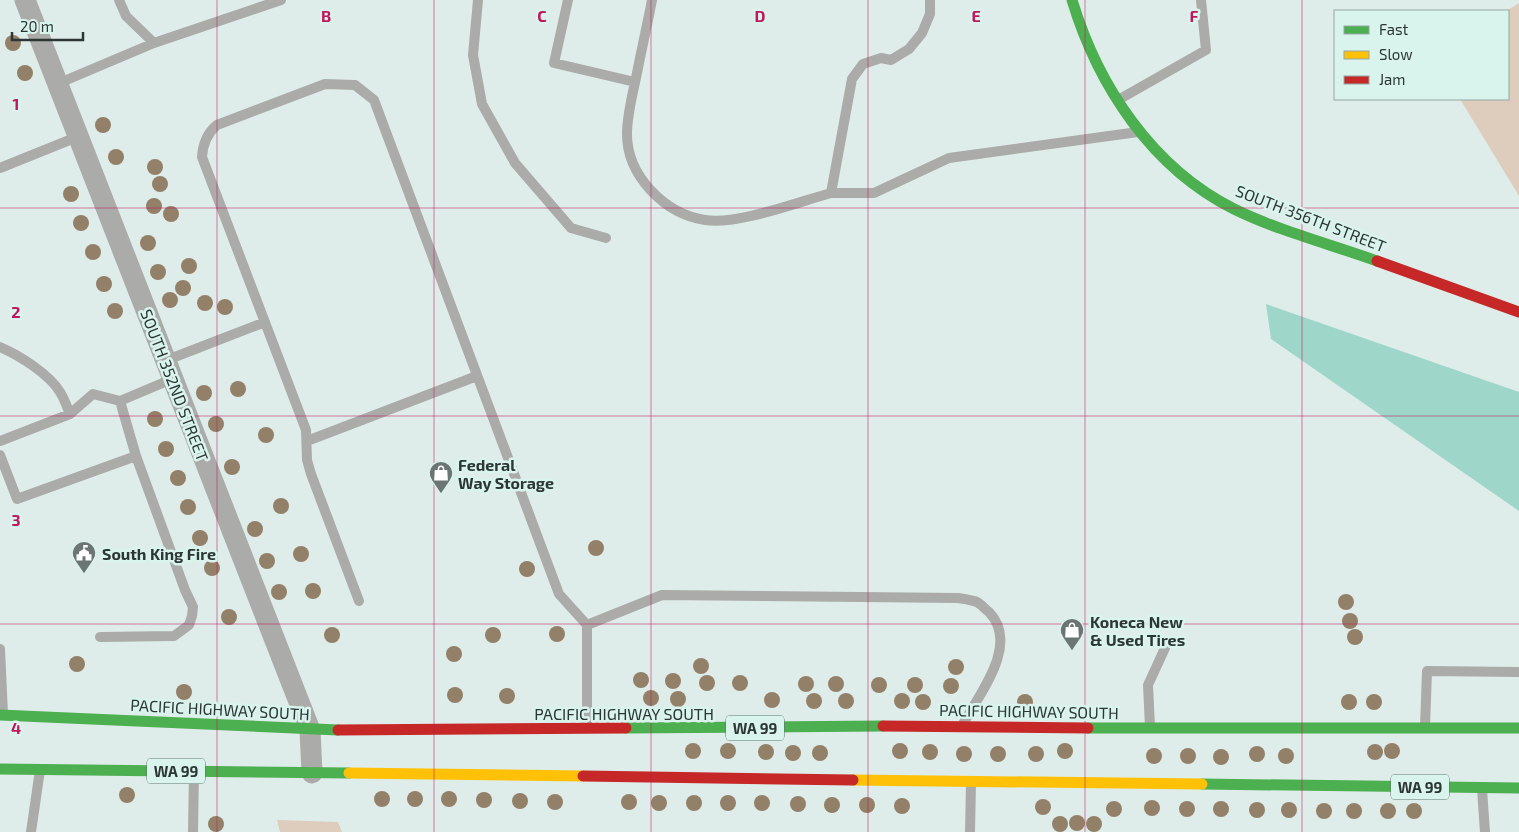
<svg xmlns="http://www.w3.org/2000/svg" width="1519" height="832" font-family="'Exo 2',sans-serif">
	<rect width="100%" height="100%" fill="#dfedea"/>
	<path fill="#decdbc" d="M1519 3V196L1460 99H1508L1506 11Z
		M277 820 338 822 342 832H280Z"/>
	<path fill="#9ed6ca" d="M1266 304 1519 392V511L1271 339Z"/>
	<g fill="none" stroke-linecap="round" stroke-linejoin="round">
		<path stroke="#ababa9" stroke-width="10" d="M119 0 126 16 154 43 281 0
			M478 0 473 55 482 104 515 163 571 228 606 238
			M568 0 554 63 635 82
			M652 0C647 26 641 52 636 78 632 96 627 116 627 134 627 176 665 214 705 220 738 225 798 202 831 193L852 79 863 64 881 58 891 60 909 49 922 33 930 14V0
			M57 84 154 43
			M1118 100 1206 50 1201 0
			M0 168 77 137
			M831 193H874L949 158 1138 132
			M0 347C19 355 49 374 60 392 64 398 67 407 70 414
			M167 360 265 322
			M120 401 136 456
			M0 441 70 414 93 394 120 401 172 379
			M307 441 477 376
			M0 455 17 499 136 456 185 590 193 607 192 616 189 625 174 636 100 637
			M359 601 311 474 307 460 306 430 202 157C203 143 207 133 217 125L325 84 355 85 374 100 559 594 587 625V726
			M587 625 662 595 958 598C964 599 972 600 977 602 981 604 985 609 989 612 1020 644 980 693 963 724
			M0 649 3 714
			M1150 727 1148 685 1165 648
			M1425 727 1427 671 1519 672
			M1482 789 1485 832
			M31 832 40 770
			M193 832 194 772
			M970 832 971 782"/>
		<path stroke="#ababa9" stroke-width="21" d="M25 0 310 730 312 773"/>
		<path stroke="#4caf50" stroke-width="11" d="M1072 0C1098 86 1152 168 1234 209 1279 231 1330 244 1377 261
			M0 715 338 730
			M626 728 883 726
			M1088 728H1519
			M0 769 349 773
			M1202 784 1519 788"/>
		<path stroke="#ffc107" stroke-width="11" d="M349 773 583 776
			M853 780 1202 784"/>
		<path stroke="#c62828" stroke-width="11" d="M1377 261 1519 312
			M883 726 1088 728
			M338 730 626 728
			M583 776 853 780"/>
	</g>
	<g fill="#938069">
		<circle cx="13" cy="43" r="8"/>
		<circle cx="25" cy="73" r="8"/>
		<circle cx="103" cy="125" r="8"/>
		<circle cx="116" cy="157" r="8"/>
		<circle cx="155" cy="167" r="8"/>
		<circle cx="160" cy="184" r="8"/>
		<circle cx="71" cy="194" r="8"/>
		<circle cx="154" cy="206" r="8"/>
		<circle cx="171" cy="214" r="8"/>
		<circle cx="81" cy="223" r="8"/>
		<circle cx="148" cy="243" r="8"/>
		<circle cx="93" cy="252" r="8"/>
		<circle cx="189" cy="266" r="8"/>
		<circle cx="158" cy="272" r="8"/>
		<circle cx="104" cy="284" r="8"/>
		<circle cx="183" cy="288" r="8"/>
		<circle cx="170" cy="300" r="8"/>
		<circle cx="205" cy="303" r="8"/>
		<circle cx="225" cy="307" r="8"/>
		<circle cx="115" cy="311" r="8"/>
		<circle cx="238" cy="389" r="8"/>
		<circle cx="204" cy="393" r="8"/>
		<circle cx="155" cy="419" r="8"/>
		<circle cx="216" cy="424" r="8"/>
		<circle cx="266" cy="435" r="8"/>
		<circle cx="166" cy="449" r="8"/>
		<circle cx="232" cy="467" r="8"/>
		<circle cx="178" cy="478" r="8"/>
		<circle cx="281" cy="506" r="8"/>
		<circle cx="188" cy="507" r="8"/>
		<circle cx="255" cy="529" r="8"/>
		<circle cx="200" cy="538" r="8"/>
		<circle cx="596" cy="548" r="8"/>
		<circle cx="301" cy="554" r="8"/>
		<circle cx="267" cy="561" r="8"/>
		<circle cx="212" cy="568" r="8"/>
		<circle cx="527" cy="569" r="8"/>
		<circle cx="313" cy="591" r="8"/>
		<circle cx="279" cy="592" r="8"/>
		<circle cx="1346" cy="602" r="8"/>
		<circle cx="229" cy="617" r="8"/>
		<circle cx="1350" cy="621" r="8"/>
		<circle cx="557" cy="634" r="8"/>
		<circle cx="332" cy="635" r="8"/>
		<circle cx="493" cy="635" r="8"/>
		<circle cx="1355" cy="637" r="8"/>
		<circle cx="454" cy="654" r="8"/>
		<circle cx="77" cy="664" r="8"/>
		<circle cx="701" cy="666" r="8"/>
		<circle cx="956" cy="667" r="8"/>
		<circle cx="641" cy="680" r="8"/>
		<circle cx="673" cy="681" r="8"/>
		<circle cx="707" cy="683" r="8"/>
		<circle cx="740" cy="683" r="8"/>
		<circle cx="806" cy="684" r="8"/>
		<circle cx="836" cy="684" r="8"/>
		<circle cx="879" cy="685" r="8"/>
		<circle cx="915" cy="685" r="8"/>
		<circle cx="951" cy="686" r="8"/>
		<circle cx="184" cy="692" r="8"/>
		<circle cx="455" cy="695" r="8"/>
		<circle cx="507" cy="696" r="8"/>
		<circle cx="651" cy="698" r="8"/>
		<circle cx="678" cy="699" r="8"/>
		<circle cx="772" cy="700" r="8"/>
		<circle cx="814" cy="701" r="8"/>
		<circle cx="846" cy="701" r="8"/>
		<circle cx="902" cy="701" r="8"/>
		<circle cx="923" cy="702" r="8"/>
		<circle cx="1025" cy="702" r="8"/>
		<circle cx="1349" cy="702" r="8"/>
		<circle cx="1374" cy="702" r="8"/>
		<circle cx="693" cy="751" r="8"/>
		<circle cx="728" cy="751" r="8"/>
		<circle cx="900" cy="751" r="8"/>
		<circle cx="1065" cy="751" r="8"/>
		<circle cx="1392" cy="751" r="8"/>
		<circle cx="766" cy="752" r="8"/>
		<circle cx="930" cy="752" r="8"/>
		<circle cx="1375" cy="752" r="8"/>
		<circle cx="793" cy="753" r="8"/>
		<circle cx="820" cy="753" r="8"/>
		<circle cx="964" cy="754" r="8"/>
		<circle cx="998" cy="754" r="8"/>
		<circle cx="1036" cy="754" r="8"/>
		<circle cx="1257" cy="754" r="8"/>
		<circle cx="1154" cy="756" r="8"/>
		<circle cx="1188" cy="756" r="8"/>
		<circle cx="1286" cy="756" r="8"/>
		<circle cx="1221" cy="757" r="8"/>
		<circle cx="127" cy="795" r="8"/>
		<circle cx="382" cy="799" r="8"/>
		<circle cx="415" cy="799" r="8"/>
		<circle cx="449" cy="799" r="8"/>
		<circle cx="484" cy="800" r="8"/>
		<circle cx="520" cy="801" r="8"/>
		<circle cx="555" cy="802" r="8"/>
		<circle cx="629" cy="802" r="8"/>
		<circle cx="659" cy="803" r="8"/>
		<circle cx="694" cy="803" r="8"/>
		<circle cx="728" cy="803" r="8"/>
		<circle cx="762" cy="803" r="8"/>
		<circle cx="798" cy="804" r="8"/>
		<circle cx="832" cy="805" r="8"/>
		<circle cx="867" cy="805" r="8"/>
		<circle cx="902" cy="806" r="8"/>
		<circle cx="1043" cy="807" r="8"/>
		<circle cx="1152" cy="808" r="8"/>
		<circle cx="1114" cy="809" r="8"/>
		<circle cx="1187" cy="809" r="8"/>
		<circle cx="1221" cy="809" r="8"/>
		<circle cx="1257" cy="810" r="8"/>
		<circle cx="1289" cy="810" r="8"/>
		<circle cx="1324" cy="811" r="8"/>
		<circle cx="1354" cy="811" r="8"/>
		<circle cx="1388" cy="811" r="8"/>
		<circle cx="1414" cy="811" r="8"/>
		<circle cx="1077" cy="823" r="8"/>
		<circle cx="216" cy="824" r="8"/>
		<circle cx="1060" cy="824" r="8"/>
		<circle cx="1094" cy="824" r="8"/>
	</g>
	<path fill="none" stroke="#c2185b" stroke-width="1" stroke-opacity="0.55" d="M217 0V832M434 0V832M651 0V832M868 0V832M1085 0V832M1302 0V832M0 208H1519M0 416H1519M0 624H1519"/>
	<defs>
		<g id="shop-pin" transform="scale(1.25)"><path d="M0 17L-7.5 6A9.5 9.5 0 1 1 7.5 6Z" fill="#6b7674" stroke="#d9f3ed"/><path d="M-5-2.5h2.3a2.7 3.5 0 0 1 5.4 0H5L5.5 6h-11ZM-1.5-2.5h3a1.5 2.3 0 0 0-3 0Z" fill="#fff"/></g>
		<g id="civic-pin" transform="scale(1.25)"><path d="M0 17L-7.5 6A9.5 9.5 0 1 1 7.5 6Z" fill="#6b7674" stroke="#d9f3ed"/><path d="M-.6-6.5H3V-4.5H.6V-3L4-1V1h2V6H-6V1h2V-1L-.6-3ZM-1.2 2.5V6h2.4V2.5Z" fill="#fff"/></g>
	</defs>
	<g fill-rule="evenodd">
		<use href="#shop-pin" x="441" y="473"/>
		<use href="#civic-pin" x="84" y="553"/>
		<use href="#shop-pin" x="1072" y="630"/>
	</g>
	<g text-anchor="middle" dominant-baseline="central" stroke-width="5" stroke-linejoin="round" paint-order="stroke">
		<g fill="#d9f3ed" stroke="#606f6c" stroke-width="1">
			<rect x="726" y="715.5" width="58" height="25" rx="4"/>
			<rect x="147" y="758.5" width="58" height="25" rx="4"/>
			<rect x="1391" y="774.5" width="58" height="25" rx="4"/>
		</g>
		<g font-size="15" font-weight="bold" fill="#2c3634">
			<text x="755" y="728">WA 99</text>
			<text x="176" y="771">WA 99</text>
			<text x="1420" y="787">WA 99</text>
		</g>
		<g font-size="16" fill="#2c3634" stroke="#d9f3ed">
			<text transform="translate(1311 218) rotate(21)">SOUTH 356TH STREET</text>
			<text transform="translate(175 385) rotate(69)">SOUTH 352ND STREET</text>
			<text transform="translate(220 709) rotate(3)">PACIFIC HIGHWAY SOUTH</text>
			<text transform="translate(1029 711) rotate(1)">PACIFIC HIGHWAY SOUTH</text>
			<text x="624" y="713">PACIFIC HIGHWAY SOUTH</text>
		</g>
		<g font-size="16" font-weight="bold" fill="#2c3634" stroke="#d9f3ed" text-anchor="start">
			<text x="458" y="464">Federal<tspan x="458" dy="18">Way Storage</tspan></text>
			<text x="102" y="553">South King Fire</text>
			<text x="1090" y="621">Koneca New<tspan x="1090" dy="18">&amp; Used Tires</tspan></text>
		</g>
	</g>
	<g font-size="16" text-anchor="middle" font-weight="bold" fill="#c2185b" stroke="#d9f3ed" stroke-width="5" stroke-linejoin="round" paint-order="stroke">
		<text x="326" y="22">B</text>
		<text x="542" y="22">C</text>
		<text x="760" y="22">D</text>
		<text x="976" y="22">E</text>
		<text x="1194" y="22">F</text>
		<text x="16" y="110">1</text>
		<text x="16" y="318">2</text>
		<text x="16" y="526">3</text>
		<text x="16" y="734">4</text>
	</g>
	<rect x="1334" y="10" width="175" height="90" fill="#d9f3ed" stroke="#94a7a3"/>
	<rect x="1344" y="26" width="25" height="8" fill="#4caf50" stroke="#94a7a3"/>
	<text x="1379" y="35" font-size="15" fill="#2c3634">Fast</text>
	<rect x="1344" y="51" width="25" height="8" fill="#ffc107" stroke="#94a7a3"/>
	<text x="1379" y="60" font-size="15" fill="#2c3634">Slow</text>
	<rect x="1344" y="76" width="25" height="8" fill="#c62828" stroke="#94a7a3"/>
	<text x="1379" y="85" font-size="15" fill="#2c3634">Jam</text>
	<path d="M12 32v8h71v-8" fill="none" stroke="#2c3634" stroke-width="2.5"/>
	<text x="20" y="32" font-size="15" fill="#2c3634" stroke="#d9f3ed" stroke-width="4" paint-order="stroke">20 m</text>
</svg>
